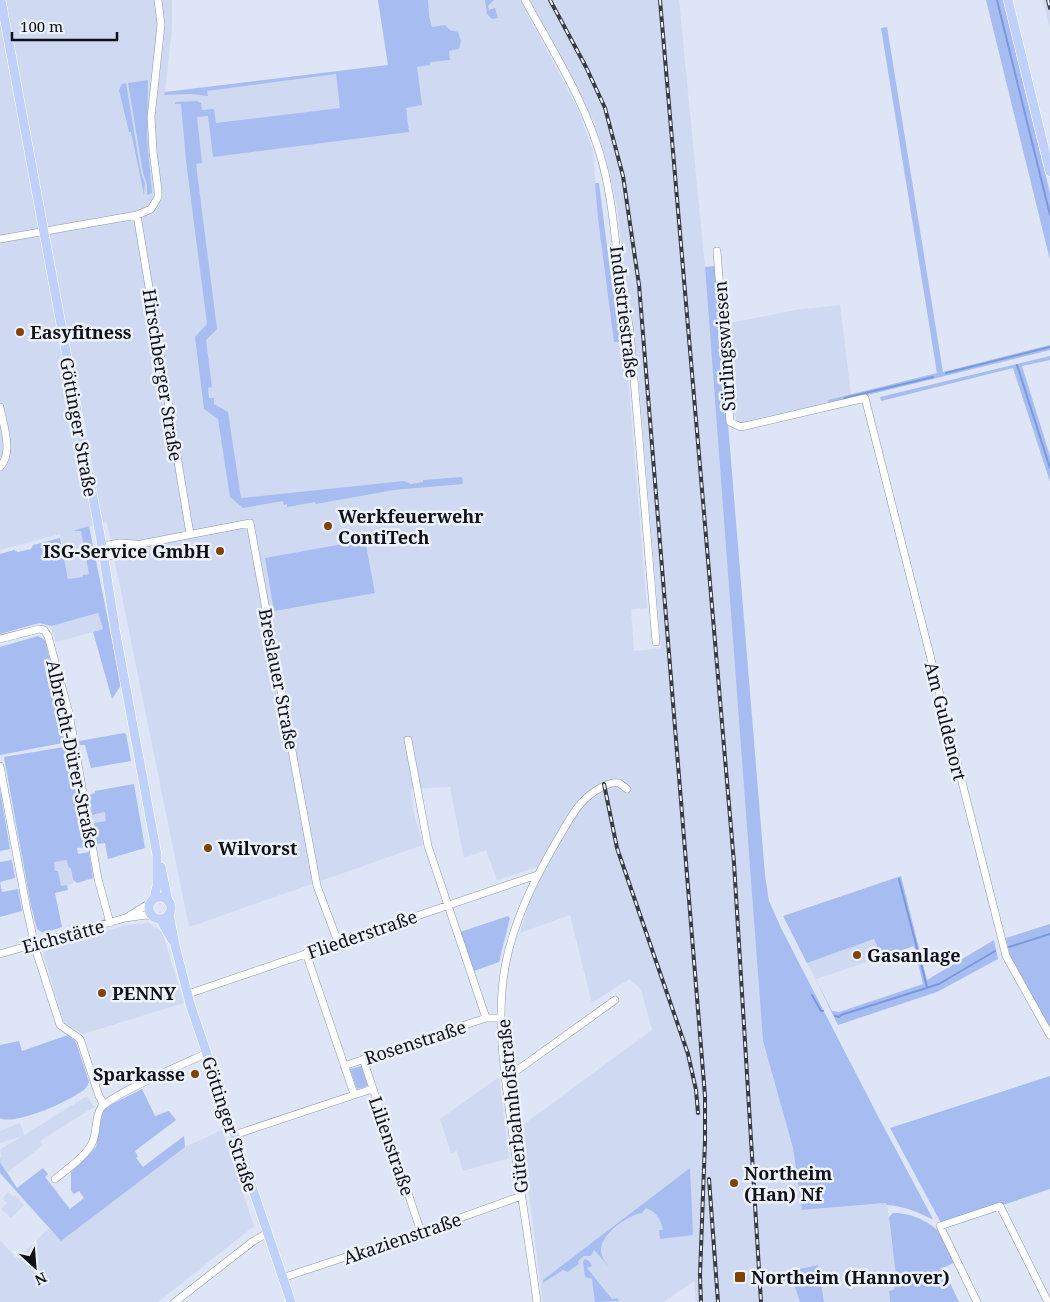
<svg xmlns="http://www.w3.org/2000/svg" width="1050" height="1302" font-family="'Noto Serif',serif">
	<rect width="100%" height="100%" fill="#dde5f6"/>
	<path fill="#cfd9f1" d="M0 0H172V28L165 92 388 65 382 26 412 0H520L577 107 593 151 598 219 614 342 625 341 647 608 631 609 634 651 662 648 661 646 637 360 616 201 607 162 594 122 528 0H679L705 267 763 1041 793 1148 802 1210 887 1203 897 1285 893 1290 889 1291 890 1302H696L694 1281 664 1302H543L520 1127 652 1030 641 989 629 979 592 1003 570 915 520 933 540 866 497 880 486 850 464 858 450 787 411 789 414 814 423 845 189 927 107 522 75 530H81L89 574 83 575V577L68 580 60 534 0 550Z
		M1043 0H1050V28Z
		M840 305 851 395 828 400V402L799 410 742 423 737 421 733 410 725 324 796 310Z
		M98 613 103 629 56 642 51 626Z
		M105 812 107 821 94 823 92 815Z
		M67 859 71 869 73 884 61 886 58 871H55L54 862Z
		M149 923 162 932 184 1003 83 1034 64 1023 42 949 127 925Z
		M874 939 882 957 816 979 807 963Z
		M499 1077 509 1158 463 1171 457 1151 451 1153 440 1119Z
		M87 1096 94 1107 40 1141 43 1145 8 1172 0 1162V1157H2L0 1150 22 1136 0 1143V1131L20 1123 24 1135Z
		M222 1130 254 1226 158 1302H0V1240L17 1259 49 1228 61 1240 185 1147Z
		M8 1192 13 1196 15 1195 24 1205 11 1218 1 1209 7 1203 2 1199Z"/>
	<path fill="#a7bdf1" d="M378 0H428L429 16 432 27 445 25 450 30 458 32 461 41 459 49 449 51 450 60 430 62V65L417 67 422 105 406 108 409 132 213 157 208 116 197 117 202 163 196 164 217 329 206 340 212 387 208 388 209 398H214V404L228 412 241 498 404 481 411 484 423 482V480L462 477 463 484 394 490 316 504 315 502 287 507V504L284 505 283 501 243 508 230 497 218 419 204 409 195 337 207 324 186 161 181 104H175V102L197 101 201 103 202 110 214 109 216 123 340 108 336 74 207 91 208 96 191 94 164 95 165 92 388 65Z
		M485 0H494L488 6 489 10 495 8 498 18 492 19 487 14Z
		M986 0H1003L1050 193V260Z
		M887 27 943 372 1050 345V350L835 403 828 402V400L937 373 881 28Z
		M148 80 147 138 152 193 147 195V185L143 173 128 83Z
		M126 83 141 173 145 184 144 195 131 132H129L119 90 122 84Z
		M595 183H599L612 286 620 325V342H614L598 219Z
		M715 266 765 875 769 901 781 928 880 1120 933 1219H932C917 1212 904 1206 887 1205L886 1203 802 1210 793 1148 763 1041 705 267Z
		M1050 356V360L1022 366 1050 456V482L1013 368 881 401 880 397Z
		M89 526 121 685 112 699 93 632 103 629 98 613 51 626 39 623 0 634V554L14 550 18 552 31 549 33 545 60 538 68 579 83 577V575L89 574 81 531H75V530Z
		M365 540 375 593 274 611 265 558Z
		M38 636 45 640 63 713 68 742 0 755V647Z
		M124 733 126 734 131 761 91 768 85 745H79V741Z
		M70 746 88 847 77 848 78 854 89 852 93 878 77 883 73 880 71 869 68 866 67 860 54 862 55 871H58L61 886 67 885 68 890 55 893 62 927 43 933 37 929 31 906 4 757Z
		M134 784 145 848 108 859 105 843 97 844 94 823 106 821 105 812 92 815 88 795 95 793V791Z
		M0 790 10 849 0 851Z
		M12 860 15 878 0 882 2 892 18 889 22 911 0 917V862Z
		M901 876 927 980 994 940 998 959 937 992 838 1025 814 976 832 1011 839 1012 923 984 914 946 882 957 874 939 807 963 783 916Z
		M508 916 510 918 499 962 474 971 460 932Z
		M1050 924V1028L1012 963 1006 938Z
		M68 1035 75 1041 77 1045 89 1082C88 1084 87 1087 85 1089 72 1100 16 1126 0 1118V1045L19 1041 22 1051Z
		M361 1066 368 1086 357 1089 350 1069Z
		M1050 1076V1189L1003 1205 1001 1203 941 1223 890 1128Z
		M142 1089 155 1116 169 1111 176 1120 135 1151 138 1157 136 1158 143 1167 184 1136 185 1147 61 1241 0 1173V1162L17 1188 43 1168 48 1174 45 1177 70 1209 84 1198 79 1191 74 1194 71 1191V1172L96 1147 103 1110 112 1104Z
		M690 1168 693 1235 660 1239 659 1230H663C661 1219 656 1212 646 1208L642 1213C628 1215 600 1234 601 1251 601 1257 606 1263 610 1268L594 1250 591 1256H584L578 1261 579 1264 568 1272 563 1270 543 1283V1280Z
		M893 1213C908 1212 930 1221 940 1233 946 1241 950 1253 955 1262L943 1268 959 1302H890L889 1291 893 1290 897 1285 889 1217Z
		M585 1259 589 1261 592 1266 587 1268 612 1299 617 1298 619 1301 595 1302 592 1279 585 1277 583 1262Z
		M818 1265 824 1302H800L794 1284 791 1283 783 1284 782 1273Z"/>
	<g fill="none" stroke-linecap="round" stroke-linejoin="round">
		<path stroke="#7a97df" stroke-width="2" d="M997 0 1050 215
			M1017 365 1050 468
			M946 373 1050 347
			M844 398 933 377
			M899 879 927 987
			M1009 947 1050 934
			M812 995 821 1011H823
			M835 1016 839 1017 841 1015 939 984 995 951"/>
		<g stroke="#8f96a5" stroke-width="8">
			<path id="minor" d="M525 0C554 53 588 106 603 165 613 204 615 240 620 279 622 296 627 314 630 331L656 642
				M137 215 190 534
				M0 239 137 215 151 209 158 197V190L153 151 151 117 161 25 158 0
				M717 251 730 422 741 427 865 398 1006 956 1050 1035
				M0 407C3 425 14 452 0 467
				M102 546 120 543 135 544
				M104 558 141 544 250 523 317 886 338 942
				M0 639 39 629 44 630 48 636 69 713 98 879 110 923
				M408 740 428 846 486 1018H501
				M0 766 27 910 36 951 60 1025 80 1039 99 1096 104 1105
				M129 916 150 903
				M306 953 354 1094
				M0 954 125 918 146 915 153 916
				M188 994 537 875
				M363 1059 421 1232
				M344 1066 486 1018
				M505 1079 615 1000
				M234 1135 372 1089
				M55 1179C66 1170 88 1155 93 1141 97 1132 95 1116 101 1108 110 1095 188 1062 207 1053
				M282 1278 421 1232 521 1196
				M175 1302 252 1242 267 1233
				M537 1302C529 1242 519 1182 511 1122 504 1071 496 1018 505 967 514 918 537 874 562 832 574 812 580 799 602 787 608 784 612 782 619 783L627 789
				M977 1302 940 1226 1000 1206 1048 1302"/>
		</g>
		<g stroke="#fff" stroke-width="10">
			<path id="major" d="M1 0 102 546 115 629 157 855V886L154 899
				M1008 0 1050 172
				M161 867 168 901
				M149 908a11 11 0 1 1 22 0a11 11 0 1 1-22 0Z
				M169 914 175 945 190 1004 291 1302
				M160 919 172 940"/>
		</g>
		<use href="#minor" stroke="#fff" stroke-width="7"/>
		<use href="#major" stroke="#bfd0fa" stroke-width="9"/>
		<g stroke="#373b42" stroke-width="4">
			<path id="rail" d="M550 0 586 67 605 108 623 176 639 285 705 1096V1141L700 1275 701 1302
				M660 0 734 863 761 1302
				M1048 0 1050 8
				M604 784 617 848 688 1054 696 1090 698 1113
				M709 1179 718 1302"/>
		</g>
		<use href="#rail" stroke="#edf2fc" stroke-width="2" stroke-dasharray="5.5" stroke-linecap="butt"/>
	</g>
	<g fill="#814303" stroke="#edf2fc" stroke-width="2">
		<circle cx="20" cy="332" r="5"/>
		<circle cx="328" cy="526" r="5"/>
		<circle cx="220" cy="551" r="5"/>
		<circle cx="208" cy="848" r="5"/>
		<circle cx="857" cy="955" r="5"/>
		<circle cx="102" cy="993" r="5"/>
		<circle cx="195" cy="1074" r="5"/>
		<circle cx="734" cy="1183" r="5"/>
		<rect x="734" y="1271" width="12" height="12" rx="2.5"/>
	</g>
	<g text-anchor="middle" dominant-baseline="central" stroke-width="5" stroke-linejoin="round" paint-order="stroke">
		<g font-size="18" fill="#0e1116" stroke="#edf2fc">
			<text transform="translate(625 312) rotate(83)">Industriestraße</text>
			<text transform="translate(724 346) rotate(-94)">Sürlingswiesen</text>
			<text transform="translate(163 375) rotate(81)">Hirschberger Straße</text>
			<text transform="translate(79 427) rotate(80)">Göttinger Straße</text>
			<text transform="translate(279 679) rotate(79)">Breslauer Straße</text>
			<text transform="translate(946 721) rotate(76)">Am Guldenort</text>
			<text transform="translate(73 754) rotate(78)">Albrecht-Dürer-Straße</text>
			<text transform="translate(362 934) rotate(-19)">Fliederstraße</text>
			<text transform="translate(63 936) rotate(-15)">Eichstätte</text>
			<text transform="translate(415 1042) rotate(-18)">Rosenstraße</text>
			<text transform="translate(512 1106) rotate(-96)">Güterbahnhofstraße</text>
			<text transform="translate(230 1124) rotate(72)">Göttinger Straße</text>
			<text transform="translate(392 1146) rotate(71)">Lilienstraße</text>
			<text transform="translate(402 1238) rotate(-19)">Akazienstraße</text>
		</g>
		<g font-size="18" font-weight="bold" fill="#0e1116" stroke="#edf2fc" text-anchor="start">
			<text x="30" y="332">Easyfitness</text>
			<text x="338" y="516">Werkfeuerwehr<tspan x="338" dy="21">ContiTech</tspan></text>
			<text x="210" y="551" text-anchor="end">ISG-Service GmbH</text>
			<text x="218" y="848">Wilvorst</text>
			<text x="867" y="955">Gasanlage</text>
			<text x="112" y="993">PENNY</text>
			<text x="185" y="1074" text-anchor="end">Sparkasse</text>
			<text x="744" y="1173">Northeim<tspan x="744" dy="21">(Han) Nf</tspan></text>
			<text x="751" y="1277">Northeim (Hannover)</text>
		</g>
	</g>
	<g transform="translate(35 1267) rotate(154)" stroke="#edf2fc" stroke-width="4" paint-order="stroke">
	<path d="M0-4L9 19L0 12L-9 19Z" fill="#0e1116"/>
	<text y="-8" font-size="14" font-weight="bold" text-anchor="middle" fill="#0e1116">N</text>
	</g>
	<path d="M12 32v8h105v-8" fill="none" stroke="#0e1116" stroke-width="2.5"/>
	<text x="20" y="32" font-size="15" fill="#0e1116" stroke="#edf2fc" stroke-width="4" paint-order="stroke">100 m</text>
</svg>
